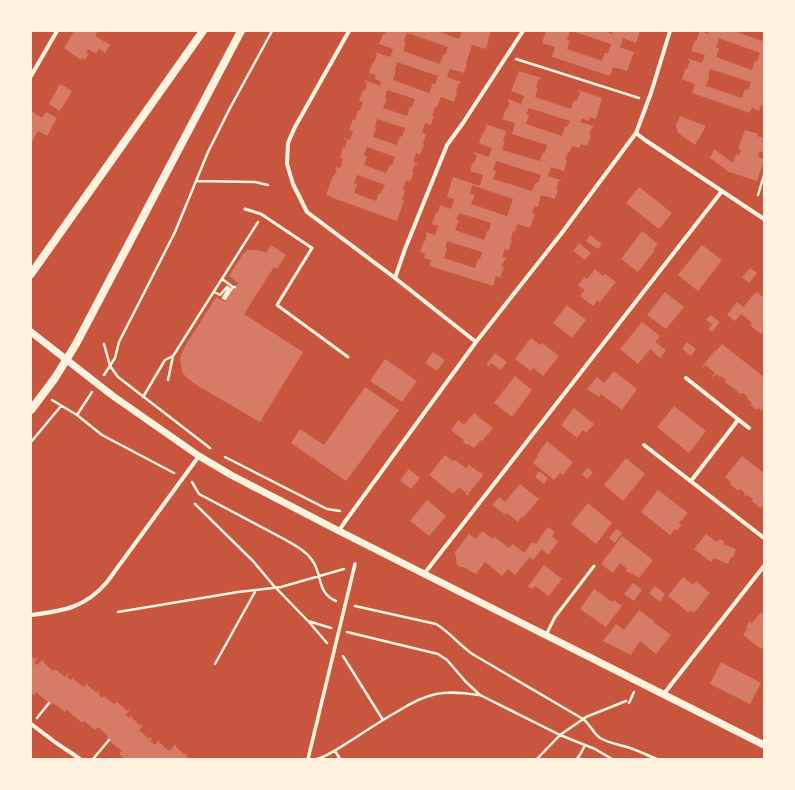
<svg xmlns="http://www.w3.org/2000/svg" width="795" height="790" font-family="'PT Sans',sans-serif">
	<rect width="100%" height="100%" fill="#c8553d"/>
	<path fill="#d67c66" fill-rule="evenodd" d="M74 31H98L95 36 110 45 105 53 99 49 96 54 88 49 86 52 88 54 85 60 82 58 81 60 64 48Z
		M386 31H407L412 33 413 31H438L459 39 462 31H491L488 39H489L486 49 472 45 466 63H467L464 73 450 69 447 77 461 82 460 84 459 83 456 91 457 92 454 102 441 97 437 107H435L432 116H434L431 125 425 123 422 133 426 134 423 144H424L420 155 416 153 413 162 417 163V165L415 164 412 172H414L410 182 406 180 403 190 405 191 402 200 404 201 397 221 330 197 331 196 326 195 333 176H334L337 169H335L336 167 340 168 343 159 340 158 343 147 345 148 347 140 344 139V138L350 140 353 131 349 130 353 119 355 120 358 110 360 111 363 102 359 101 363 90 365 91 367 83 365 82V80L380 86 381 82 375 79 376 75 369 73 373 62 374 63 377 54 375 53V52L390 57 393 49 379 44 383 34H385ZM407 33 448 47 445 55H443L440 64 403 51 406 42 404 41ZM397 62 438 76 435 84 433 83 429 93 393 80 396 71 395 70ZM387 90 415 99 412 107H410L407 116 383 108 387 99 385 98ZM377 119 405 128 402 137 400 136 397 145 373 137 376 128 375 127ZM367 147 395 157 392 165 390 164 386 173 364 165 367 156 364 155ZM357 175 385 185 381 193H379L376 201 354 193 357 184 354 183Z
		M546 31H570L567 40 570 41 567 49 602 61 605 53H608L611 44 572 31H604L612 34 613 31H640L636 43 623 38 620 47 634 52 627 71 613 67 610 76 552 57 555 47 542 43Z
		M700 31 708 34 709 31H734L762 41 764 36V106L761 105 759 111 752 108 750 113 692 93 695 84 682 79 685 69H687L690 61 688 60 689 59 702 63 705 55 691 51 695 40 696 41ZM719 38 760 53 757 61H755L752 70 716 57 719 48 716 47ZM710 69 751 82 748 90 745 89 742 98 706 86 709 77 708 76Z
		M519 71 541 78 540 80 538 79 536 87 538 88 535 97 571 109 574 100 577 101 580 92 578 91V90L602 98 596 119 590 117 588 121 582 118 580 122 593 126V128L592 127 589 135H591L587 146 581 144 579 148 572 146 570 152H568L565 160 567 161 564 171 551 167 548 176 561 180V181H559L556 189H558L555 199 541 195 538 207 535 206 532 213 535 214 530 228 517 224 515 232 513 231 511 239H512L509 250 505 249 502 257 506 258V260L505 259 502 265V267H504L500 278 496 276 493 286 430 266 431 260 424 258 425 254 420 252 424 241H425L427 235 426 234V232L435 235 438 226 432 224 436 212 438 213 440 205 451 209 454 199 447 197 453 177 480 186 483 175 470 171 473 162 474 163 477 155 473 153 474 152 489 157 492 148 479 143 482 134H483L487 126 485 125V124L506 131 503 141H505L502 150 540 161 543 153H545L547 145 512 134 515 123 502 119 506 109H507L510 102 508 101V99L521 104 524 96 511 91ZM529 108 570 121 567 127 565 126 562 136 526 124 529 115 526 114ZM496 161 541 175 538 183 536 182 532 191 493 179 496 171 493 170ZM472 185 513 199 507 216 471 204 475 195 470 194ZM459 213 491 223 489 231H487L484 240 455 230 459 220H456ZM447 241 482 252 480 259H478L475 268 444 258 447 249 445 248Z
		M60 84 72 91 60 111 49 104Z
		M31 111 42 118 46 112 57 118 47 136 38 131 31 143Z
		M680 116 706 126 695 145 678 133 677 130 676 125Z
		M745 130 758 134 757 136 764 138V153L760 151 758 157 764 159V161L757 181 729 172 710 158 714 149 733 163 736 154 739 155 741 150 738 149Z
		M639 187 672 213 659 229 626 203Z
		M642 231 658 244 653 250 654 251 638 272 621 259Z
		M590 235 602 244 598 249 586 241Z
		M579 243 591 253 585 260 573 251Z
		M271 245 286 255 277 269 274 267 244 314 303 352 260 422 198 386 187 378 182 372 180 358 184 348 216 297 225 302 238 283 229 276 244 252 245 253 247 250H255L262 251 266 253Z
		M702 245 722 260 698 291 678 275Z
		M750 268 757 273 749 283 742 277Z
		M595 269 603 276 605 274 616 282 600 302 597 301 593 306 580 296 585 290 578 285 585 277 587 279Z
		M665 292 684 307 666 329 647 315Z
		M757 292 764 298V331L761 334 751 326 750 325 752 323 741 314 735 321 727 315 737 302 743 307 754 294H755Z
		M567 305 586 320 572 338 553 323Z
		M710 315 720 322 712 332 708 329 712 324 706 320Z
		M642 322 660 336 655 342 666 350 660 358 650 349 638 364 620 349Z
		M531 338 540 345 542 343 559 356 543 376 533 368 531 371 515 359Z
		M687 342 696 349 691 356 682 349Z
		M722 344 764 377V410L763 411 758 408 756 410 750 404 752 403 747 399 748 397 743 393 741 394 725 382 726 380 721 376 720 377 716 374 713 377 712 376 715 373 705 365 703 368 702 367 715 350 716 351Z
		M433 352 445 360 437 371 425 363Z
		M495 353 507 362 501 370 491 363 489 366 486 365Z
		M385 359 417 381 402 402 370 381Z
		M614 371 637 389 622 410 601 394 599 397 587 389 597 377 604 383Z
		M515 376 532 390 512 417 494 403Z
		M365 387 399 410 346 481 291 443 300 429 324 445Z
		M674 406 706 431 689 453 657 427Z
		M574 408 594 424 586 433 583 430 577 438 561 425Z
		M474 413 493 428 482 441 481 440 474 448 468 444 467 445 463 442 464 440 451 430 458 420 464 425Z
		M547 441 573 462 563 475 560 473 554 480 533 463 538 456 537 455Z
		M445 455 453 461 455 460 466 468 469 465 480 473 481 472 482 473 483 477H482L469 493V495H466L465 494 466 493 459 487 453 494 429 475Z
		M742 456 764 473V508L762 506 760 508 752 501 753 499 747 495 745 496 744 495 745 493 740 489 738 491 730 484 731 482 725 477Z
		M626 458 645 474 623 501 604 485Z
		M588 468 593 473 587 479 582 474Z
		M409 469 420 478 411 489 400 480Z
		M539 471 548 478 544 484 535 477Z
		M520 484 539 499 523 518 522 516 518 522 507 513 506 515 492 505 499 497 505 502Z
		M658 490 688 513 679 523 681 525 677 531 675 529 670 535 641 512Z
		M427 500 446 516 429 536 410 521Z
		M588 503 612 523 596 544 571 524Z
		M548 527 555 532 552 536 558 542 548 555 542 549 533 560 530 557 515 575 508 569 502 576 485 562 476 574 463 567H460L457 565 455 552 469 534 476 539 482 531 493 539 495 537 509 548 513 544 524 553 532 542 536 544 538 541V540Z
		M616 529 622 533 615 543 609 538Z
		M706 534 717 542 720 539 725 542 723 544 736 549 733 557H731L728 564 714 558 711 562 694 549Z
		M622 536 653 560 639 578 632 573 631 574 626 571 627 569 620 563 613 573 601 564Z
		M544 565 562 579 549 596 535 586 532 589 528 586Z
		M683 577 693 585 696 581 710 593 694 613 690 610 689 613 668 596Z
		M633 583 642 590 634 601 624 594Z
		M655 586 665 594 660 602 649 593Z
		M594 589 612 602 614 600 622 606 606 627 580 609Z
		M639 610 654 621 653 622 671 635 656 654 640 641 631 655 603 641 616 624 624 630Z
		M761 612 764 615V645L761 649 743 635 748 628 746 627 750 621 752 623Z
		M31 656 35 659 37 657H38L34 663 37 665 43 659 44 660 43 662 53 671 55 669 65 677 68 673 69 674 67 677 71 680 74 677 75 678 73 679 84 687 87 683 88 684 87 685 97 693 98 691 100 693 98 694 102 698 104 696 114 704 117 702 127 711 129 709 130 710 126 715 129 718 131 715 132 716 131 717 141 726 142 724 143 726 139 730 149 739 150 737 152 738 150 741 155 745 159 740 160 741 159 742 169 751 170 749 171 750 175 744 176 746V747L185 755 186 753 187 755 186 756 189 759H125L119 754 122 751 107 739 106 738 108 736 98 727 95 730 84 721 82 723 67 710 65 712 53 703 51 705 36 692 34 695 31 692Z
		M721 662 761 683 750 704 710 684Z"/>
	<g fill="none" stroke-linecap="round" stroke-linejoin="round">
		<path stroke="#fff3e0" stroke-width="2.5" d="M516 59 639 98
			M196 181 255 182 268 185
			M758 195 764 175
			M222 279 233 287
			M214 292 220 295 227 287 229 288 223 298 225 299 233 287H235
			M104 344 110 366 118 377 210 448
			M104 375 115 358 119 342 175 232 208 152 230 108 272 31
			M168 380 173 356 258 222
			M143 397 165 360 173 356
			M52 400 77 415 102 435 174 473
			M77 415 92 392
			M31 442 61 406
			M225 457 327 509 340 511
			M192 482 199 494 284 539C294 545 305 550 312 560 323 575 316 592 336 601
			M195 504 253 561 274 586 308 621 331 628
			M355 606 436 624C450 632 460 646 474 655L583 719C590 724 593 733 600 738 610 744 623 745 633 749 641 752 649 756 657 759
			M118 612 238 592 281 587 344 569
			M309 622 327 643
			M347 632 438 654 447 660 466 682 480 695 560 735 595 749 612 759
			M343 656 383 720
			M215 664 256 590
			M629 703 634 692
			M37 718 49 703
			M335 751 340 759
			M93 759 109 740
			M317 759C331 755 343 745 355 738 370 728 384 719 400 710 411 703 423 697 436 694 450 691 465 693 479 695
			M537 759 560 735 586 717 626 701
			M577 759 581 753 585 745"/>
		<path stroke="#fff3e0" stroke-width="3" d="M245 209 261 214 312 248 277 305 348 357
			M546 635 555 617 594 566"/>
		<path stroke="#fff3e0" stroke-width="3.5" d="M308 759 355 564"/>
		<path stroke="#fff3e0" stroke-width="4" d="M349 31 295 127 288 143 287 164 293 184 307 212 395 278 476 342
			M31 76 57 31
			M636 133 645 140 764 219
			M395 278 405 249 447 145 463 123 523 31
			M686 378 749 428
			M644 445 764 538
			M691 481 738 420
			M339 531 344 523 476 342 561 234 636 133 651 93 670 31
			M424 574 722 191
			M31 615C63 611 85 608 107 582L199 456
			M664 694 670 686 764 566
			M31 724C39 730 47 736 55 742 63 748 72 753 80 759"/>
		<path stroke="#fff3e0" stroke-width="7" d="M31 332 113 396 199 456 231 475 339 531 639 682 764 745"/>
		<path stroke="#fff3e0" stroke-width="8" d="M31 274 203 31
			M31 410 55 378 76 344 241 31"/>
	</g>
	<rect width="795" height="790" fill="none" stroke="#fff3e0" stroke-width="64"/>
</svg>
